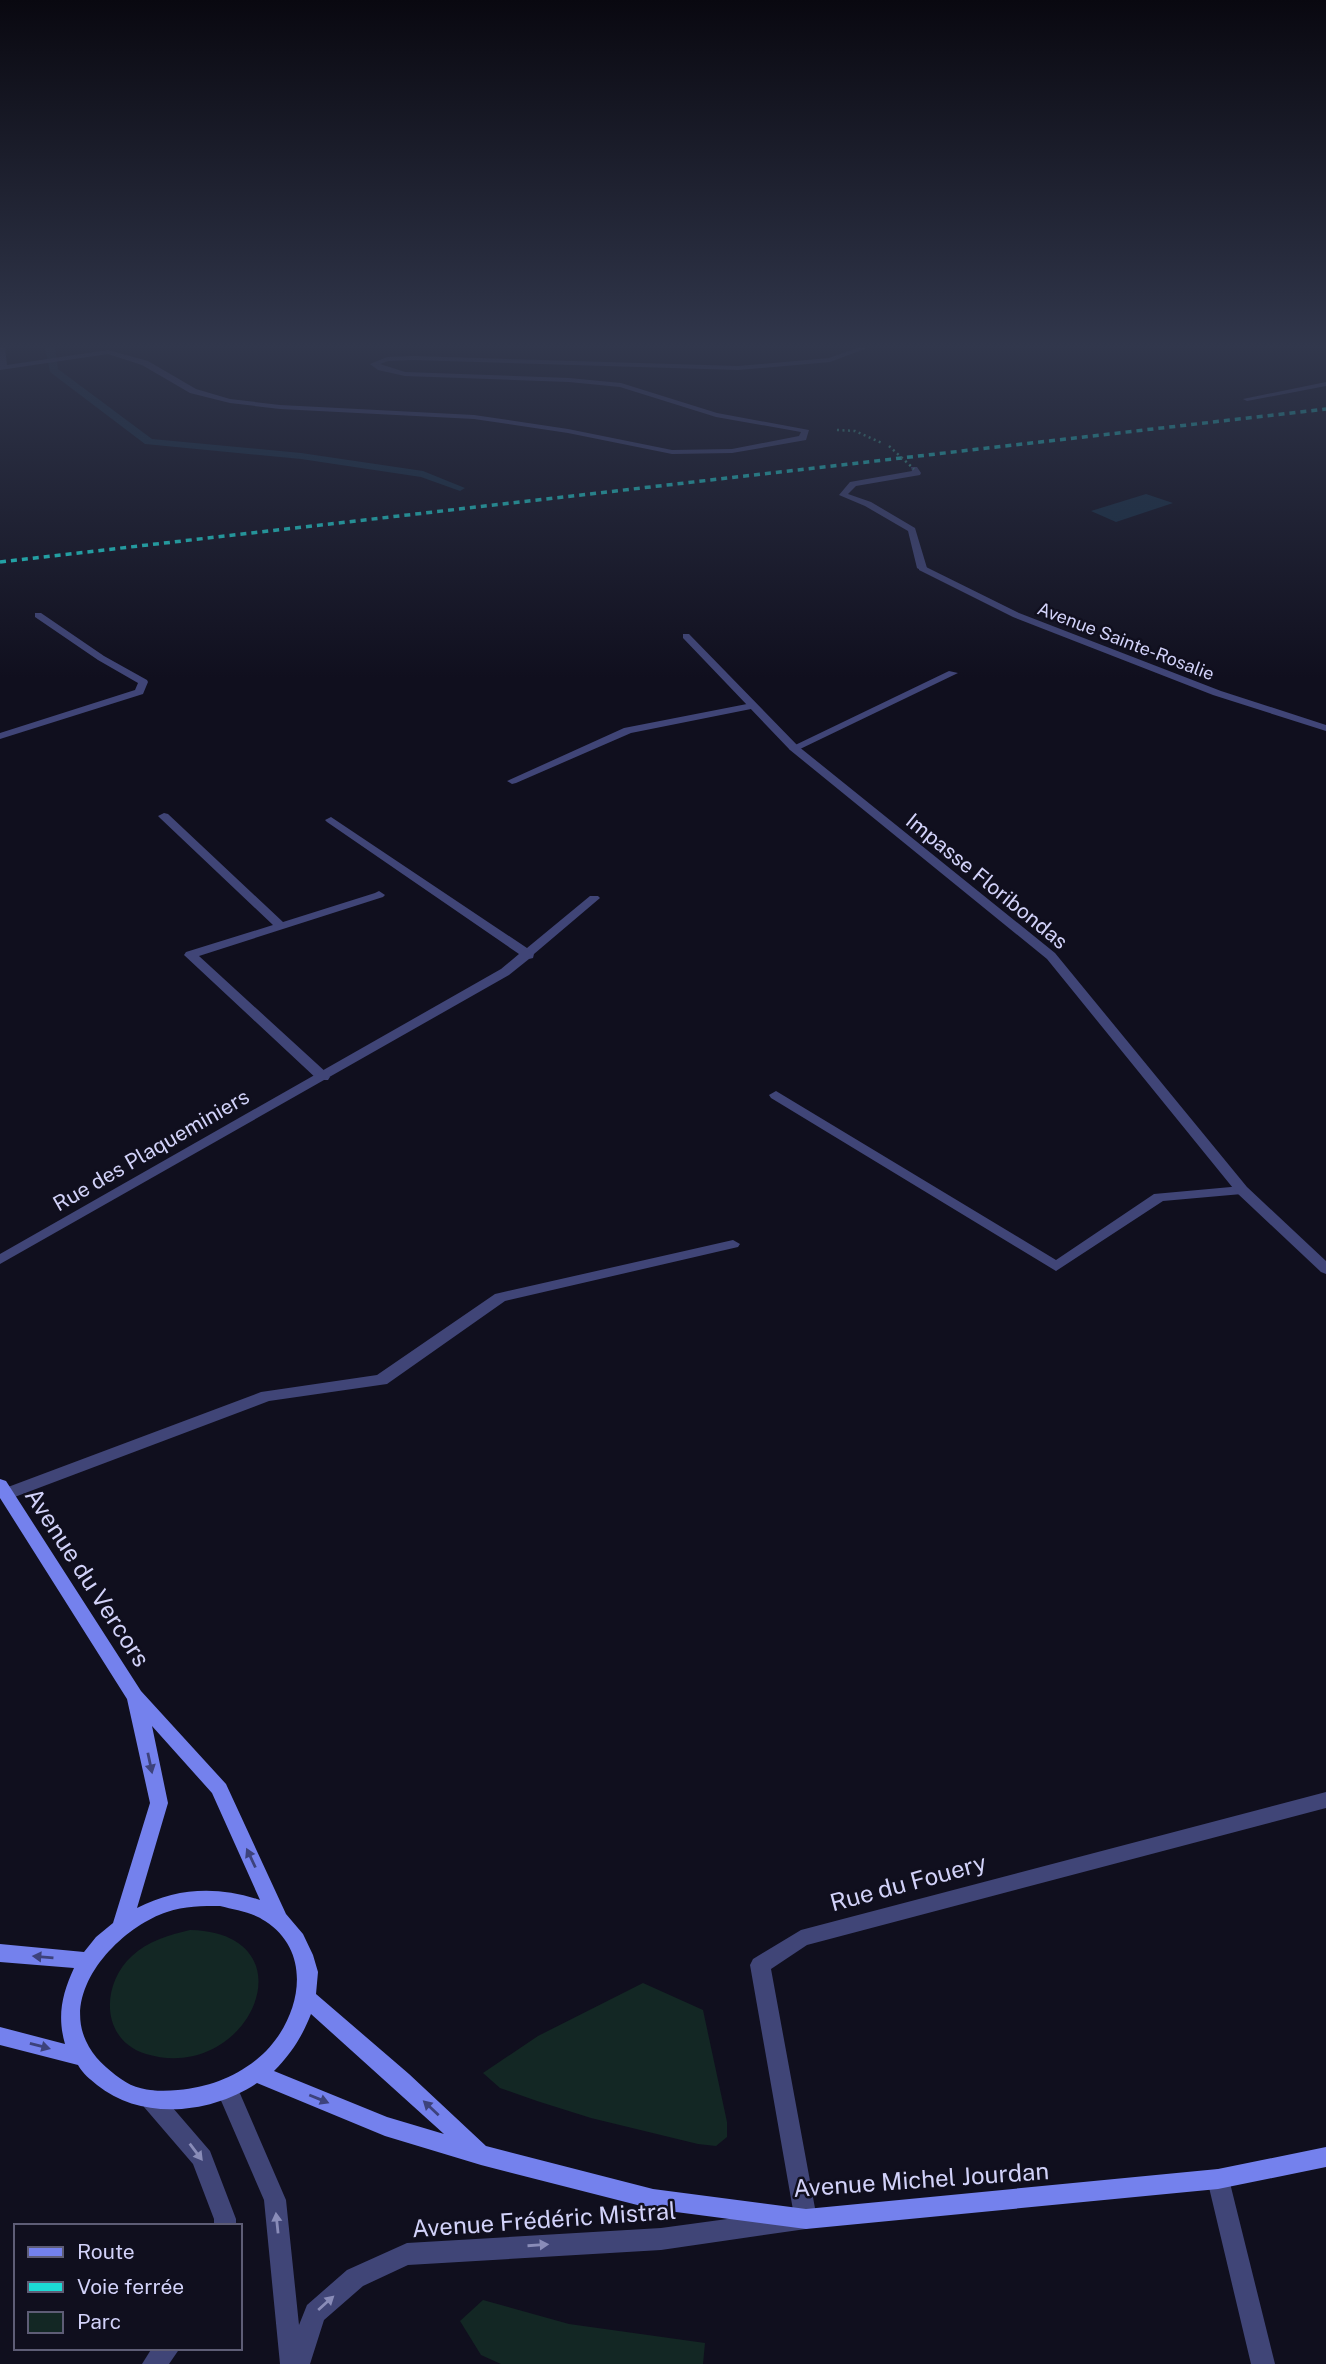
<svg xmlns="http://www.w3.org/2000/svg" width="1326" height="2364" font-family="'Public Sans',sans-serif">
	<rect width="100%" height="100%" fill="#100f1e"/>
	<path fill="#132724" d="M190 1930C315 1933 250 2085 146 2054 100 2040 101 1984 132 1956 148 1941 169 1935 190 1930Z
		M643 1983 703 2010 727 2122V2137L716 2146 698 2144 591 2118 537 2101 500 2088 483 2073 538 2036Z
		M483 2300 569 2324 705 2343 703 2364H501L481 2355 460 2321Z"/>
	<path fill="#152d42" d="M1146 494 1173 503 1116 522 1091 511Z"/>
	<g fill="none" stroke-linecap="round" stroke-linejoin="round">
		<path fill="#152d42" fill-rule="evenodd" d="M45 348H55L58 369 152 439 301 453 423 471 465 488 460 491 421 477 301 459 145 444 50 372Z"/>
		<path stroke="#3ca38f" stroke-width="2.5" stroke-dasharray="2 3.5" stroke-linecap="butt" d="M837 430 855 431 882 443"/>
		<path fill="#404577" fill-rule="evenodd" d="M911 467H917L921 473 920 475 856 486 848 494 871 502 915 528 927 568 922 571 917 568 908 531 865 506 839 495 850 482 912 471Z
			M949 671 958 673 798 750H790L789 748Z
			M752 703 756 704V708L631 733 516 783 512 784 507 781 624 728Z
			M164 813 168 814 283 922 375 893 379 891 385 895 383 897 199 956 328 1074 330 1077 328 1080H318L184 955 186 952 273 925 160 818 158 816Z
			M776 1091 1056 1260 1154 1194 1242 1186 1249 1190 1242 1194 1163 1201 1056 1271 771 1098 769 1095Z
			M733 1240 740 1244 738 1247 505 1301 387 1384 269 1401 12 1498 6 1500 0 1498V1490L261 1392 377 1375 495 1294Z
			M1218 2169 1226 2172 1229 2179 1275 2364H1251L1207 2179 1210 2172Z"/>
		<path fill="#404577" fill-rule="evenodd" d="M0 348H5L7 365 108 350 148 361 196 389 230 399 280 405 474 415 568 429 672 450 732 449 799 436 801 432 716 417 620 387 569 382 405 376 378 370 370 364 387 357 413 356 738 366 829 358 857 348H867L830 362 738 370 413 360 388 361 380 364 405 372 569 378 621 383 717 413 809 430 806 440 732 453 672 454 568 433 474 419 280 409 230 403 190 393 142 365 108 354 0 370Z
			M1326 382V386L1247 401 1243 399Z
			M922 565 1019 613 1221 691 1326 725V731L1213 695 1013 617 919 570V566Z
			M35 613H41L104 656 147 680 148 682 143 694 0 739V733L135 690 138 683 98 660 35 617Z
			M683 634H689L798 746 1055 953 1247 1187 1326 1261V1274L1321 1272 1237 1193 1047 959 790 750 683 638Z
			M331 817 527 948 590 896H598L600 898 534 954 533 958 529 959 509 975 0 1264V1254L501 969 519 954 327 822 325 820Z
			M1326 1792V1808L807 1945 771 1969 817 2219 814 2226 806 2229 661 2250 408 2265 363 2286 324 2320 310 2364H280L264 2200 216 2089 219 2082 227 2080 235 2082 286 2200 299 2325 307 2305 347 2270 407 2243 661 2228 793 2210 750 1965 753 1959 801 1930Z
			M152 2090 160 2093 210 2151 236 2219V2226H214V2219L193 2164 144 2107 141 2100 144 2093Z
			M152 2348H180L169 2364H142Z"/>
		<path fill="#7481ed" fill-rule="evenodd" d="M0 1479 6 1481 141 1691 226 1784 286 1914 303 1934 313 1955 318 1972 316 1994 409 2074 486 2146 653 2189 806 2209 1218 2169 1326 2147V2167L1218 2189 806 2229 653 2209 481 2165 385 2136 257 2083C211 2114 141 2121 97 2085 90 2079 83 2074 78 2065L0 2045V2027L65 2044C57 2016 62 1994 74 1968L0 1962V1944L84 1952 96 1937 113 1923 150 1803 127 1699 0 1498ZM152 1726 212 1793 260 1900C219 1886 177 1887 137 1908L168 1803ZM220 1906C235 1910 252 1912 265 1921 318 1955 298 2027 256 2060 232 2079 207 2087 178 2090 159 2092 137 2091 121 2079 107 2069 93 2057 86 2041 61 1988 121 1927 167 1912 184 1906 203 1906 220 1906ZM311 2014 444 2134 387 2117 274 2071C291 2054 302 2037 311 2014Z"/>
		<path stroke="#1cdbd5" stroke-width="3.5" stroke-dasharray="6 5" stroke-linecap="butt" d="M0 562 1326 409"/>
		<path stroke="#3ca38f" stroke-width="2.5" stroke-dasharray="2 3.5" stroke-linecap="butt" d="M889 446 914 469"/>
	</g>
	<defs><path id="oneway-solid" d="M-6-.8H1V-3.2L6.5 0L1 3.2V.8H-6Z" transform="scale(1.75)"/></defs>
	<g fill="#3d427b">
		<use href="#oneway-solid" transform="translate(150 1763) rotate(78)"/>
		<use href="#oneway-solid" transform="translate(251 1858) rotate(-115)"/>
		<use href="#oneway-solid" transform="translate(43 1957) rotate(-175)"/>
		<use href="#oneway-solid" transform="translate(40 2046) rotate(15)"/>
		<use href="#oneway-solid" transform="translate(319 2099) rotate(22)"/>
		<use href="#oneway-solid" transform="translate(431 2108) rotate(-137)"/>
	</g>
	<g fill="#898cb8">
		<use href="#oneway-solid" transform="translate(196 2152) rotate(53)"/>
		<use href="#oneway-solid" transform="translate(277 2223) rotate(-96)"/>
		<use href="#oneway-solid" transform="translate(538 2245) rotate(-4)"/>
		<use href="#oneway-solid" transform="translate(326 2303) rotate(-42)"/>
	</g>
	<linearGradient id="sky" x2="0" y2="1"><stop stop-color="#090810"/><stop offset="0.51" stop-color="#31374c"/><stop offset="1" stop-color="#31374c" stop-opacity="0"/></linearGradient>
	<rect width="1326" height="678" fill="url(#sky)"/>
	<g text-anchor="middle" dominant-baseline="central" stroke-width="5" stroke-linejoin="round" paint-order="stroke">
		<g font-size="18" fill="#d2d2f9" stroke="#100f1e">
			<text transform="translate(1126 641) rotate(21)">Avenue Sainte-Rosalie</text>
		</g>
		<g font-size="21" fill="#d2d2f9" stroke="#100f1e">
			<text transform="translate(987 881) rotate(39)">Impasse Floribondas</text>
			<text transform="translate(151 1150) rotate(-30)">Rue des Plaqueminiers</text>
		</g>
		<g font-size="24" fill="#d2d2f9" stroke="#100f1e">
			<text transform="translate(88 1577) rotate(57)">Avenue du Vercors</text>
			<text transform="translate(908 1882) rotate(-15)">Rue du Fouery</text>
			<text transform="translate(921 2179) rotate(-4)">Avenue Michel Jourdan</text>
			<text transform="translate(544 2219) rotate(-4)">Avenue Frédéric Mistral</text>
		</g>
	</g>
	<rect x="14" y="2224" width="228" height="126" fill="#100f1e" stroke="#5e5d76" stroke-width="2"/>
	<rect x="28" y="2247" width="35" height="10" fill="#7481ed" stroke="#5e5d76" stroke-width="2"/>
	<text x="77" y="2259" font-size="21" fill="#d2d2f9">Route</text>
	<rect x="28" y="2282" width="35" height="10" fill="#1cdbd5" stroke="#5e5d76" stroke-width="2"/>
	<text x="77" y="2294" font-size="21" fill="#d2d2f9">Voie ferrée</text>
	<rect x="28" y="2312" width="35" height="21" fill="#132724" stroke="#5e5d76" stroke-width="2"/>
	<text x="77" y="2329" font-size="21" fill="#d2d2f9">Parc</text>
</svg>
